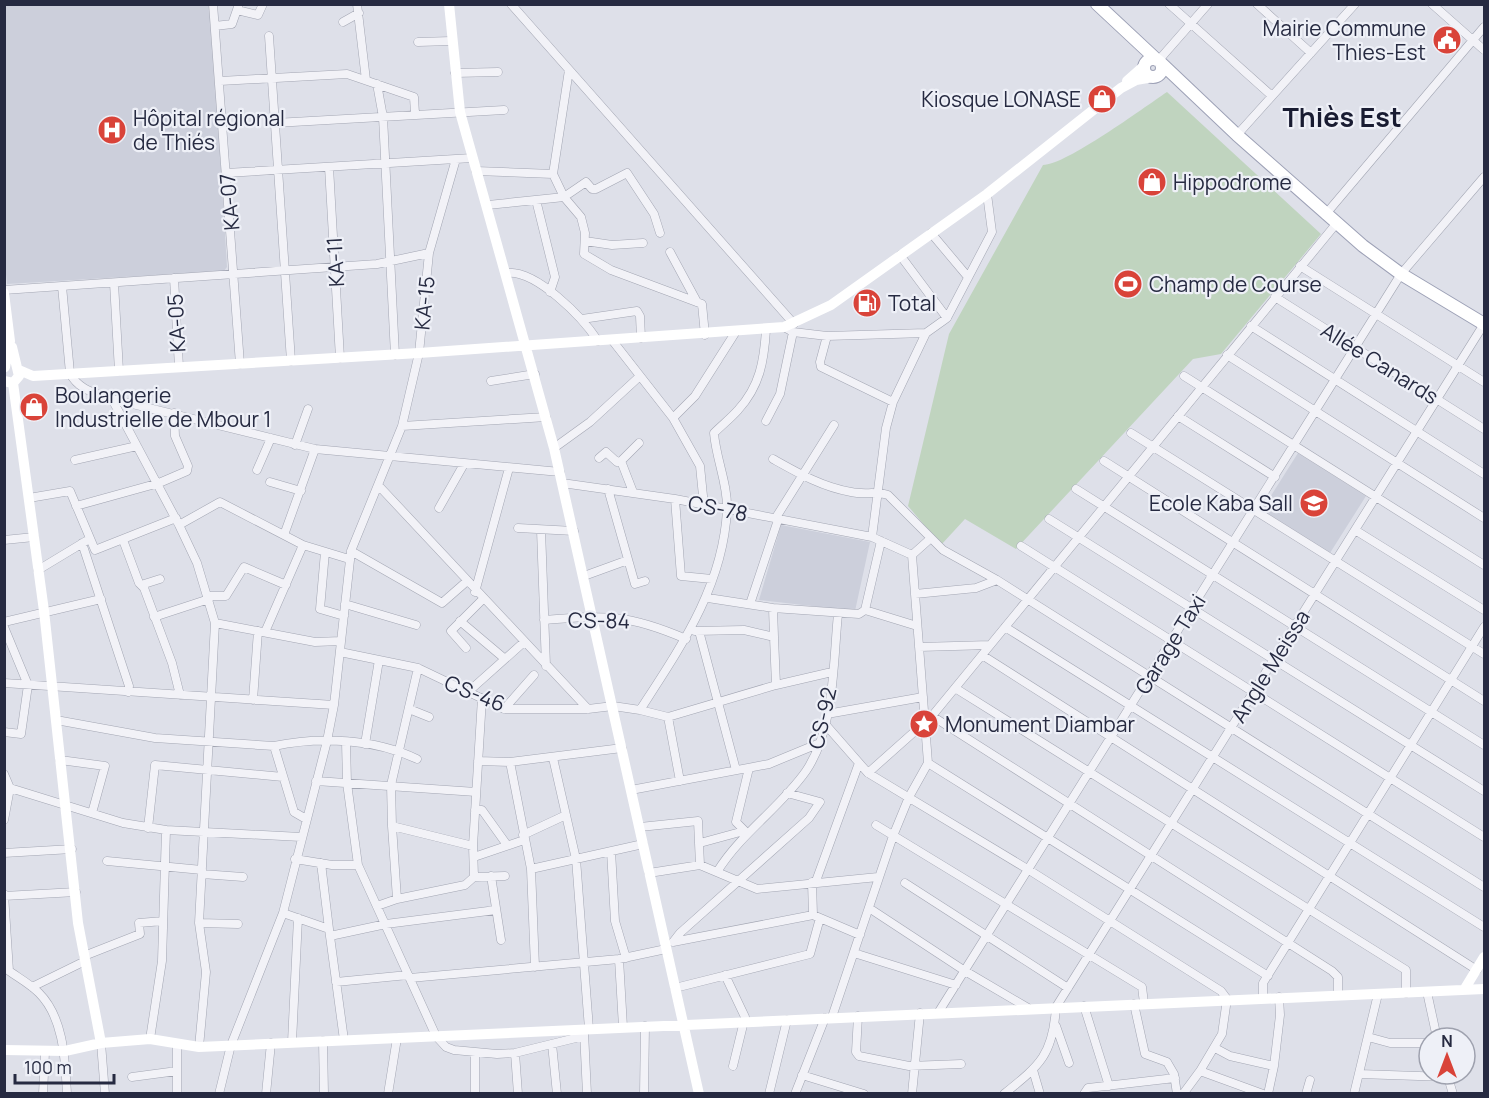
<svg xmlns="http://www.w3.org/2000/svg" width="1489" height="1098" font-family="Manrope,sans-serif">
	<rect width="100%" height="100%" fill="#dee0e9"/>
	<path fill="#cccfdb" d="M4 5H211L227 267 224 271 7 284 4 256Z
		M1298 453 1366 496 1330 553 1262 510Z
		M781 525 870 542 855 611 759 600Z"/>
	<path fill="#c0d4bf" d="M1167 92 1321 234 1221 354 1193 359 1016 549 965 519 941 545 908 506 949 334 1043 165C1066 165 1143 108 1167 92Z"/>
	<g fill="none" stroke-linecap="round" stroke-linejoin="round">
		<g stroke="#a3a6b3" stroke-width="9">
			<path id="street" d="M213 4 240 364
				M357 4 366 80
				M511 4 794 324
				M1169 4 1272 96
				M1257 4 1311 53
				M1432 4 1484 50
				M237 10 258 15 263 4
				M343 22 359 13
				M215 26 232 24 239 4
				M269 36 291 361
				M418 42 451 41
				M1158 61 1208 4
				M569 70 553 174 564 197 581 217 585 233 584 254 611 270 702 304 705 335
				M455 73 498 72
				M220 81 347 74 414 97 415 114
				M377 84 383 117 395 355
				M275 123 504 110
				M1237 135 1355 4
				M329 167 340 358
				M476 171 553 174
				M226 173 472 158
				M536 200 555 277 550 292
				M488 205 564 197 586 182 592 189H596L627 173 654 214 660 233
				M1325 215 1484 27
				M931 233 968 277
				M585 241 612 245 643 243
				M670 252 697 302
				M900 255 947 318
				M1300 266 1484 382
				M506 273C536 269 583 318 598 341
				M174 278 179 367
				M114 283 119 371
				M62 286 70 373C78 390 96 393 112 399L179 525 197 563 215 623 199 923 206 972 199 1047
				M4 290 377 264 429 253
				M1275 297 1484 429
				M582 319 637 311 640 316 641 338
				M1251 326 1484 474
				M784 327 793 332 827 336 926 333
				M827 336 820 362 821 367 893 402
				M612 340 673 418 700 466 704 506
				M1227 355 1484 518
				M1184 376 1484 565
				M491 381 535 374
				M112 399 315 449 560 472
				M1178 416 1275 477
				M673 418 695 396 735 333
				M766 421 780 394 793 332
				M402 426 546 417
				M1131 433 1484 654
				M295 445 308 409
				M554 448 590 422 640 376
				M599 458 606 452 617 462 621 461 633 492
				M773 459C798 473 822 487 851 492 864 495 876 491 888 495L943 550 997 580 1484 887
				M75 460 137 446
				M621 461 639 443
				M1104 461 1484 701
				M257 470 271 438
				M270 482 301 491
				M562 483 675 499 872 537 912 555
				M379 486 588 709
				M608 489 635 584 645 581
				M1076 489 1484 745
				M29 498 70 491 95 550 176 518
				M675 499 681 576 712 579
				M76 506 159 483 187 471 188 466 175 436 174 413
				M439 508 464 464
				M775 519 834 425
				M1049 519 1484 791
				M179 525 220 502 303 545 349 559
				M518 528 574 531
				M541 530 546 666
				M1355 530 1484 610
				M284 535 315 449
				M872 537 886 428 893 402 926 333 947 318 992 232 987 194
				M4 540 34 537
				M123 540 139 583 144 588 172 663 180 695
				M82 543 129 686 128 692
				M1021 546 1484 837
				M351 551 442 603 466 582
				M325 552 320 609 344 616
				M912 555 931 538
				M38 570 86 541
				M584 576 628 560
				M141 585 160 579
				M475 592 509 468
				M915 594 976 588 997 580
				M208 596H226L244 567 286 585
				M708 598 773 608 859 614 865 610 881 541
				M345 604 416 625
				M750 604 778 520
				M773 608 774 637
				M865 610 917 626
				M154 617 209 599
				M544 620C606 615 628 614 686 639
				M460 621 505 659
				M4 622 101 599
				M215 623 315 642 341 641
				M4 627 28 685 21 734 4 732
				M1005 627 1484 927
				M695 631 744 630 774 637 776 685
				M699 631 736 770
				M265 632 303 545
				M919 647 990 645
				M466 648 451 631 482 600
				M340 652 418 668 504 709H588L613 706 640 710 668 717 776 685 832 672
				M982 655 1477 970
				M418 668 391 785 392 826 473 846 474 877
				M4 683 334 705
				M955 688 1406 970V993
				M468 692 524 642
				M253 700 258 631
				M409 709 429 717
				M504 709 534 675
				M640 710C680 648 723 587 727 510 728 484 716 459 714 433 722 425 731 418 738 410 760 386 764 361 766 330
				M827 714 923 697
				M932 716 1332 971 1338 977V995
				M668 717 680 781
				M56 720 155 738 274 746 294 812 306 819
				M825 724 868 773 1029 870 1221 991 1227 999 1222 1034 1200 1071
				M346 742 347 783 358 865 436 1036 446 1047 454 1050 497 1054 515 1053 584 1036
				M365 744 379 660
				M274 746C320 736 375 739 417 759
				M553 758 576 859 589 1029
				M60 760 105 766 92 813
				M478 761 510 762 622 748
				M510 762 531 869 535 967
				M928 763 1268 976
				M868 773 932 716 1336 224
				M4 774 10 788 4 820
				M316 781 476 792
				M10 788 123 823 166 830 162 961 150 1039
				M631 790 769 764 820 743
				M475 810H482L507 845
				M876 825 1142 987 1144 1003
				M392 826 397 899
				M640 827 698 821 700 865
				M148 828 155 765 283 777
				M166 830 301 837
				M747 833 736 822 749 768
				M523 835 566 815
				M700 843 744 831
				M473 846 482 698
				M611 851 615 921 626 958
				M4 853 72 849
				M474 857 524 840
				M295 859 332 865H358
				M107 861 202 870
				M321 863 329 929
				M531 869 643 844
				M717 872C741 833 780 808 806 771 835 728 833 663 838 614
				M649 873 700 865 757 889 878 877
				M202 874 243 877
				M491 876 501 940
				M816 881 859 763
				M812 882 813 915
				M905 883 1068 988
				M4 894 9 971C19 978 30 984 39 993 64 1018 65 1060 67 1094
				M4 896 76 892
				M377 906 397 899 465 885 474 877 505 876
				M869 908 965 971 1028 1008
				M283 913 329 929 344 1040
				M199 923 238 924
				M330 936 386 924 496 910
				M673 942 680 933 809 818 820 802 787 793
				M673 942 813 915 860 935
				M854 953 956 985
				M84 956 140 934 139 923 163 921
				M619 959 623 1027
				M725 975 745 1017 733 1066
				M410 978 619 959 666 949
				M336 982 408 975
				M32 987 85 961
				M675 988 810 954 820 918
				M1427 992 1437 1038
				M1263 998V983L1484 627
				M1134 1004 1145 1054 1167 1062 1174 1074 1177 1094
				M1084 1006 1109 1086
				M938 1013 1401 274 1484 177
				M858 1016 856 1052 859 1056 909 1066 961 1064
				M832 1017 893 836 909 797 928 763 912 555
				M1056 1026 1069 1063
				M584 1032 587 1094
				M1368 1037 1390 1043H1429
				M323 1041 324 1094
				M292 1042 298 918
				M101 1043 105 1094
				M177 1044V1094
				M552 1044 557 1094
				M1215 1048 1230 1056 1274 1066 1268 1094
				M475 1053V1094
				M515 1053 518 1094
				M1274 1066 1280 1015 1279 997
				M1033 1070 1040 1094
				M1359 1074 1448 1077
				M1447 1074 1453 1094
				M802 1075 864 1094
				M132 1077 177 1071
				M43 1094 45 1052
				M219 1094 231 1045 283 913 327 741 334 705 351 551 402 426 419 353 429 253 456 159
				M266 1094 271 1043
				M388 1094 397 1038
				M644 1094 645 1026
				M769 1094 787 1020
				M795 1094 825 1018
				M912 1094 920 1013
				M1004 1094C1040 1065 1053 1055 1056 1007L1484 324
				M1084 1094 1088 1088 1175 1078
				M1183 1094 1200 1071 1263 1094
				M1306 1094 1310 1080
				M1354 1094 1378 994"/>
		</g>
		<g stroke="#9da1b6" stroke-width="14">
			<path id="primary" d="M1097 4 1157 60
				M1144 68a9 9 0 1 1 18 0a9 9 0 1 1-18 0Z
				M1160 62 1237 135 1363 246 1401 274 1484 324"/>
		</g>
		<use href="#street" stroke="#f2f2f7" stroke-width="8"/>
		<path stroke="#fff" stroke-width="10" d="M449 4 460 112 554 448 699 1094
			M1127 81 1144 66
			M4 293 10 341 5 367
			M19 370 33 376 419 353 784 327 831 305 987 194 1121 88 1136 80 1153 77
			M4 381 13 383 19 376 12 347
			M13 383 44 611 78 923 101 1043
			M1464 990 1484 957
			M4 1050 65 1051 101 1043 150 1039 199 1047 1484 989"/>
		<use href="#primary" stroke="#fff" stroke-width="12"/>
	</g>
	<defs>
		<g id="civic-disc" transform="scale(1.5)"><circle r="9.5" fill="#d94339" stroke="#eef0f7"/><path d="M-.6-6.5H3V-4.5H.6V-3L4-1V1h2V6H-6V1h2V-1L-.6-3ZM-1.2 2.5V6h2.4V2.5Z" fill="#fff"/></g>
		<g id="shop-disc" transform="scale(1.5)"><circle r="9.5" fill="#d94339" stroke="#eef0f7"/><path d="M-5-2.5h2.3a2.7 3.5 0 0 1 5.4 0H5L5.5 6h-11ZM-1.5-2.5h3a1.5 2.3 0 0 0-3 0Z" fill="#fff"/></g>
		<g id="hospital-disc" transform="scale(1.5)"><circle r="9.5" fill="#d94339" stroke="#eef0f7"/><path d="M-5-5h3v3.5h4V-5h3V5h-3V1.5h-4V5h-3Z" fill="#fff"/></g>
		<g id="stadium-disc" transform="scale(1.5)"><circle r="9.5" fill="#d94339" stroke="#eef0f7"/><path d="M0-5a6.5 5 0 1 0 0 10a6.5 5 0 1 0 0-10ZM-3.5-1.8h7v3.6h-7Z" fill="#fff"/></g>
		<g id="fuel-disc" transform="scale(1.5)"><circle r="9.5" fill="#d94339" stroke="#eef0f7"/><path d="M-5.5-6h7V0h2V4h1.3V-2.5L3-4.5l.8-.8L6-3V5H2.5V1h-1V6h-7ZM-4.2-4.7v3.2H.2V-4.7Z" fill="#fff"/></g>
		<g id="school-disc" transform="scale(1.5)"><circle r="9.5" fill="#d94339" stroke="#eef0f7"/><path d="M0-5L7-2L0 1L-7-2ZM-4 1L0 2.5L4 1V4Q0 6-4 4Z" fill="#fff"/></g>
		<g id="sight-disc" transform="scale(1.5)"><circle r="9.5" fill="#d94339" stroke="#eef0f7"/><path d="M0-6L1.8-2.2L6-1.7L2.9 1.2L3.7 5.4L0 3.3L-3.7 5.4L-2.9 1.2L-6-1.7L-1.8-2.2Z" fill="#fff"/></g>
	</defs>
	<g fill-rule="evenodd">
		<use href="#civic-disc" x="1447" y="40"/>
		<use href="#shop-disc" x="1102" y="99"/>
		<use href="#hospital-disc" x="112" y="130"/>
		<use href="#shop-disc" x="1152" y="182"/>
		<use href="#stadium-disc" x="1128" y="284"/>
		<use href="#fuel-disc" x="867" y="303"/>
		<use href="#shop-disc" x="34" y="407"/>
		<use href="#school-disc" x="1314" y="503"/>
		<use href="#sight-disc" x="924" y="724"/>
	</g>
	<g text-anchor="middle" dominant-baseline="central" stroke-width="4.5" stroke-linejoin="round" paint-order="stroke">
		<g font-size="21" fill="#262a41" stroke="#eef0f7" text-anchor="start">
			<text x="1426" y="28" text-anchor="end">Mairie Commune<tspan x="1426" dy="24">Thies-Est</tspan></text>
			<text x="1081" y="99" text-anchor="end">Kiosque LONASE</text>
			<text x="133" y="118">Hôpital régional<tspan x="133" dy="24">de Thiés</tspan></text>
			<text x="1173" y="182">Hippodrome</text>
			<text x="1149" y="284">Champ de Course</text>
			<text x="888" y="303">Total</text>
			<text x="55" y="395">Boulangerie<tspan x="55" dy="24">Industrielle de Mbour 1</tspan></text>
			<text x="1293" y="503" text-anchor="end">Ecole Kaba Sall</text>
			<text x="945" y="724">Monument Diambar</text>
		</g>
		<g font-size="21" fill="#262a41" stroke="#eef0f7">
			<text transform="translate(229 202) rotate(-95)">KA-07</text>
			<text transform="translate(335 262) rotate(-93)">KA-11</text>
			<text transform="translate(424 303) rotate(-84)">KA-15</text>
			<text transform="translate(176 323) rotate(-93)">KA-05</text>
			<text transform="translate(1380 363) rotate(32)">Allée Canards</text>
			<text transform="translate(718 508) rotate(11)">CS-78</text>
			<text transform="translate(599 620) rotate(1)">CS-84</text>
			<text transform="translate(1170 644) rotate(-58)">Garage Taxi</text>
			<text transform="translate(1270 666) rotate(-58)">Angle Meissa</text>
			<text transform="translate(475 693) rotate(22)">CS-46</text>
			<text transform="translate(822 718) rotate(-77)">CS-92</text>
		</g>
		<g font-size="27" font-weight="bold" fill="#191c32" stroke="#eef0f7">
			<text x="1342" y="116">Thiès Est</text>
		</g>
	</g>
	<rect width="1489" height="1098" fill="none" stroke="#262a41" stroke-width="12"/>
	<g transform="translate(1447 1056)"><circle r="28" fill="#eef0f7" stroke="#9ea1ae" stroke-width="1.5"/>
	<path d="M0-4.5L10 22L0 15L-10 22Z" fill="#d94339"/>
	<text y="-9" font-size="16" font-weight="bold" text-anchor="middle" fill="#262a41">N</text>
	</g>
	<path d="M15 1074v9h99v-9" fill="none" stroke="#262a41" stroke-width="3"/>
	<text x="24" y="1074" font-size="18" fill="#262a41" stroke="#eef0f7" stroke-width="4.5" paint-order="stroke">100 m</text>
</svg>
